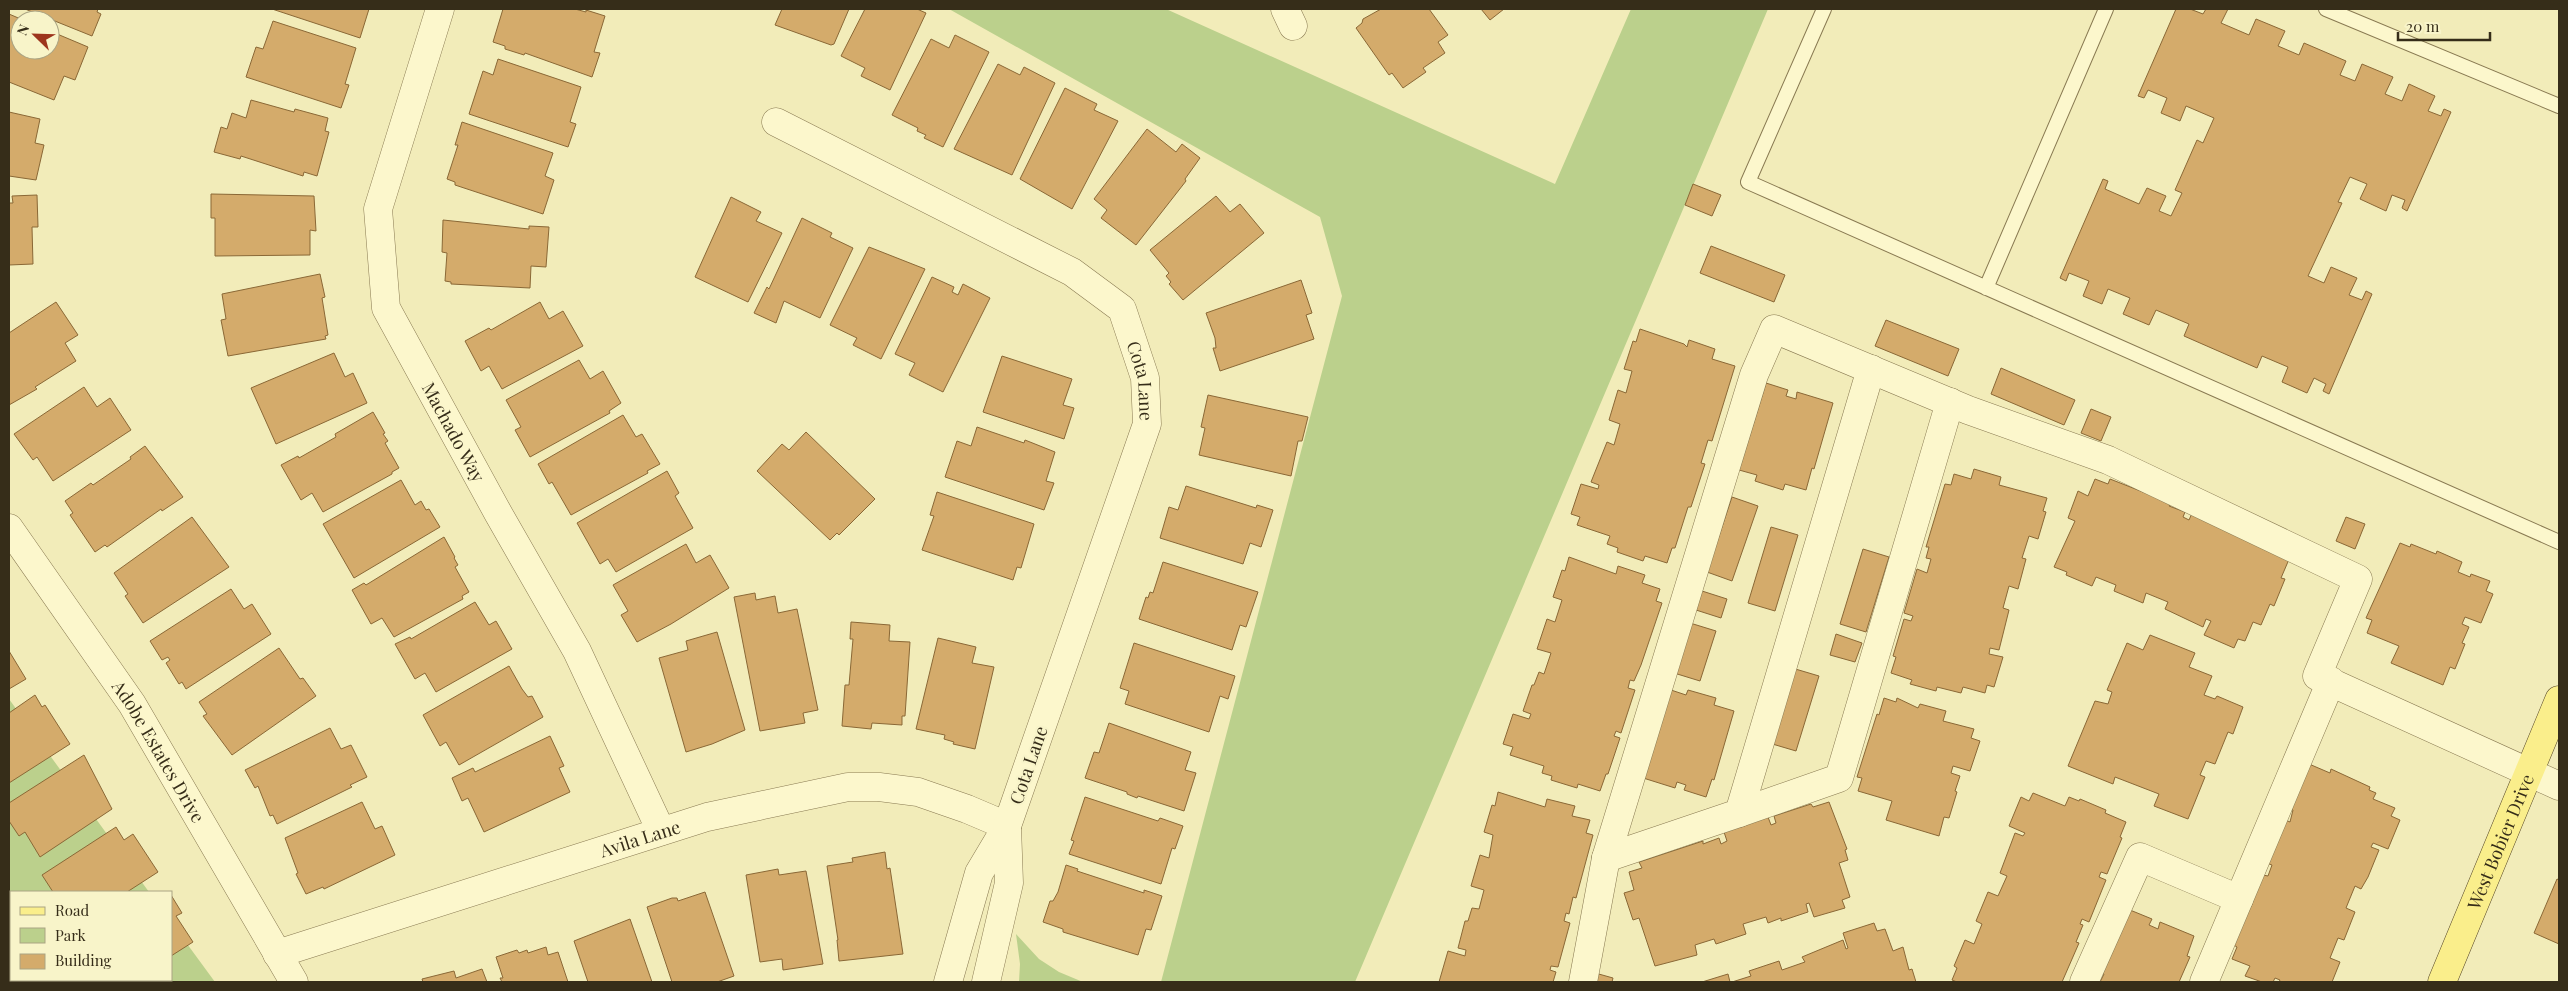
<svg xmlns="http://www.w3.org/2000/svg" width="2568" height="991" font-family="'Playfair Display',serif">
	<rect width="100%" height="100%" fill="#f2ecb9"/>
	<path fill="#bbd08c" d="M949 9H1166L1555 184 1631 9H1768L1355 982H1161L1342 296 1320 217Z
		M9 699 149 892H11V980H171V922L215 982H9Z
		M1016 934 1039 959 1059 972 1083 982H1019L1020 964Z"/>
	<path fill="#d4ab6b" stroke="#8a6836" d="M25 9H98L97 12 101 14 92 36Z
		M272 9H369L360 38Z
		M503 9H575L586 12V10L605 16 594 52 600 53 592 77 525 53 524 55 505 49V46L493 42Z
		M782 9H849L834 44 831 45 775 25Z
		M865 9H917L926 13 890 90 861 76 865 68 841 56Z
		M1381 9H1429L1448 35 1438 42 1445 53 1423 68 1426 72 1403 88 1392 73 1389 75 1356 28 1362 23 1363 19Z
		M1481 9H1504L1490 20Z
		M2176 9H2190L2203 14 2206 9H2228L2221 23 2249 35 2256 19 2285 31 2278 46 2299 55 2304 43 2346 61 2340 75 2355 81 2362 64 2393 77 2385 94 2402 101 2409 84 2435 96 2428 111 2441 116 2444 109 2451 112 2407 211 2402 208 2405 200 2392 195 2386 211 2360 199 2367 184 2350 177 2338 202 2342 203 2308 276 2324 283 2331 267 2357 278 2349 295 2362 300 2366 291 2372 294 2329 394 2323 391 2326 384 2314 378 2307 393 2282 382 2288 367 2262 356 2257 368 2184 336 2189 324 2156 310 2149 325 2123 314 2130 298 2108 289 2102 304 2083 296 2089 281 2069 273 2066 281 2060 278 2103 179 2108 181 2105 189 2139 204 2147 188 2166 196 2159 211 2171 216 2182 193 2175 190 2197 140 2203 143 2214 118 2186 106 2180 121 2161 113 2167 98 2148 90 2144 98 2138 96Z
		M9 14 23 20H20V50H50V31L88 47 75 80 64 76 54 100 9 82Z
		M273 21 356 48 345 84 349 85 341 108 246 77 256 47 263 49Z
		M955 35 989 52 943 147 924 138 926 135 917 131 918 128 892 115 931 39 949 48Z
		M498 59 581 87 570 122 576 124 568 147 469 114 483 71 493 75Z
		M998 64 1020 75 1024 67 1055 83 1012 175 954 149Z
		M1065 88 1097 104 1094 110 1118 121 1072 209 1020 179Z
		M251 100 294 112 295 109 328 118 325 131 329 132 317 176 304 172 303 176 241 156 240 159 214 152 221 127 227 129 232 113 246 118Z
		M9 112 40 119 35 143 44 145 36 180 9 176Z
		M462 122 553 153 545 176 554 180 543 214 455 185V182L447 179 458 145H455Z
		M1147 129 1176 152 1182 144 1200 158 1185 179 1186 181 1136 245 1101 218 1107 210 1094 199Z
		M1693 184 1721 195 1712 216 1685 205Z
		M211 194 314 196 316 231 310 230V255L215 256V218H211Z
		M37 195 38 227H32L33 264 9 265V203H13L12 196Z
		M1216 196 1230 212 1240 204 1264 233 1183 300 1169 284 1171 282 1166 276 1169 273 1150 250Z
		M731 197 761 212 756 221 782 233 748 302 695 277Z
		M802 218 832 233 830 237 853 248 820 318 784 301 776 323 754 313 767 287 769 289Z
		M443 220 529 229V226L549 227 546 267 531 266 530 288 451 284V282L445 281 447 253 442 252Z
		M1711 246 1785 275 1774 302 1700 273Z
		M869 247 925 269 881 359 853 345 857 338 830 325Z
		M320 274 325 297 322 298 328 335 325 336 326 339 228 356 221 320 226 319 222 294Z
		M932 277 954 287 952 292 958 295 963 284 990 298 943 392 909 375 915 363 895 354Z
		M1301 280 1312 313 1306 315 1314 339 1220 371 1213 348H1216L1215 338 1206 313Z
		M56 302 78 335 65 343 76 361 35 387 37 389 9 405V333Z
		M540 302 549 319 563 311 583 346 502 389 489 366 481 371 465 341 489 328 491 330Z
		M1886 320 1959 349 1948 376 1875 346Z
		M1640 329 1684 344 1687 347 1689 340 1715 349 1712 359 1735 366 1712 441 1708 440 1701 463 1705 464 1691 507H1688L1675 548H1672L1667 563 1645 556 1643 561 1617 552 1618 548 1607 544 1610 536 1577 525 1580 517 1571 514 1581 484 1598 489 1599 485 1591 482 1607 442 1614 445 1620 424 1609 420 1618 390 1626 393 1632 371 1624 369 1633 341 1636 342Z
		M334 353 345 377 353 373 367 403 276 444 251 388Z
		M1002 356 1072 379 1063 405 1074 408 1064 439 983 412Z
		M579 360 590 379 603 371 621 403 609 411 610 413 530 457 515 430 521 427 506 400Z
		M2001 368 2075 400 2064 425 1991 394Z
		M1766 383 1788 390 1786 396 1796 399 1797 392 1833 403 1814 469 1812 468 1806 490 1785 484 1783 490 1755 481 1757 475 1739 470Z
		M84 387 97 407 110 398 131 430 53 481 37 457 33 460 14 434Z
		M1208 395 1308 417 1302 441H1298L1291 476 1199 455 1205 428 1201 427Z
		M2091 409 2111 417 2101 441 2081 433Z
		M373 412 385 433 383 434 388 441 385 443 399 468 392 472V474L323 512 312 493 301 500 281 465 298 456 299 458 336 437 335 434Z
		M623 415 636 437 642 434 660 464 647 471 648 473 571 515 552 482 549 484 538 464Z
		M977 427 1024 443 1025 440 1055 452 1046 481 1054 483 1044 510 945 477 957 441 971 446Z
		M806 432 875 499 839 535 837 533 830 540 757 471 782 444 789 450Z
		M145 446 183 497 162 511 161 509 107 547 105 545 95 552 70 515 73 513 65 501 91 483 93 485 131 459 130 457Z
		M1974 469 2001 477 1999 485 2047 498 2043 511 2046 512 2038 539 2029 536 2022 558 2026 559 2018 589 2009 586 2003 608 2009 610 1999 650 1990 648 1989 654 2003 657 1994 687 1987 685 1985 693 1963 687 1961 693 1937 687 1936 691 1910 684 1912 680 1891 673 1896 657 1893 656 1904 619 1911 621 1913 616 1904 613 1917 569 1927 573 1931 559 1926 558 1929 547H1926L1945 484 1951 485 1954 474 1971 479Z
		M667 471 679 493 675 496 693 528 616 572 608 559 600 564 577 523Z
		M2095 479 2108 484 2110 479 2171 503 2169 506 2185 512 2183 517 2189 520 2193 511 2290 557 2281 578 2285 579 2274 606 2270 604 2261 625 2253 622 2245 641 2238 639 2234 648 2204 635 2211 621 2206 619 2203 627 2165 609 2168 602 2146 593 2143 603 2114 591 2116 585 2096 577 2092 586 2066 575 2067 572 2054 567 2075 521 2068 518 2078 491 2088 496Z
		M401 480 415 505 421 501 426 510 429 509 440 527 354 578 323 524Z
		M1186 486 1256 508 1257 505 1273 510 1261 547 1250 543 1243 564 1160 538 1169 507 1178 510Z
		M937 492 1034 524 1021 568 1017 567 1013 580 922 550 934 516 930 515Z
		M1732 497 1758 506 1732 581 1707 572Z
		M192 517 229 567 143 623 125 596 128 594 114 573Z
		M2346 517 2365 524 2355 549 2336 541Z
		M1771 527 1798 535 1775 611 1748 603Z
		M444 537 455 557 454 558 458 565 455 567 469 592 462 596 463 599 394 637 382 618 371 624 352 590 364 583 366 585Z
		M2400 543 2410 547 2411 544 2436 554 2437 551 2462 562 2458 572 2470 577 2471 574 2490 581 2486 591 2493 594 2481 623 2465 617 2462 624 2469 627 2462 643 2465 644 2455 669 2450 667 2443 685 2391 663 2399 646 2367 633 2372 620 2366 618Z
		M686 544 696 563 710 555 729 588 671 624 637 642 621 615 628 611 613 585Z
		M1863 549 1889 557 1866 632 1840 624Z
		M1569 557 1616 574 1618 566 1645 575 1642 583 1660 589 1656 601 1662 603 1641 665 1634 681 1630 680 1628 688 1635 690 1621 733 1616 731 1614 736 1620 738 1608 774H1606L1600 791 1578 784 1577 788 1551 780 1552 776 1542 773 1544 766 1510 755 1513 747 1503 744 1513 714 1529 719 1531 714 1523 711 1532 685H1534L1539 672 1544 674 1551 653 1537 649 1547 619 1555 622 1562 600 1553 597 1562 570 1565 571Z
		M1163 562 1258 592 1246 627 1240 625 1232 650 1139 619 1146 597 1148 598 1150 592 1153 593Z
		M231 589 244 609 252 604 271 634 186 689 182 682 179 684 166 663 170 660 168 657 162 660 150 641Z
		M1702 591 1727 599 1721 618 1696 610Z
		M755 593 756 600 775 596 778 613 797 609 818 710 803 713 805 723 760 731 734 597Z
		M475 602 489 625 496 621 512 649 436 692 425 673 415 679 395 644 410 637 411 639Z
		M851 622 890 625 889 641 910 642 905 716H902V725L872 723 871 729 842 726 845 685H849L853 639H850Z
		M1690 623 1716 631 1700 681 1674 673Z
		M717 632 745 730 712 744 686 752 659 658 688 650 686 641Z
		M1836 634 1862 643 1855 662 1830 655Z
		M2150 635 2195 653 2189 667 2212 676 2204 695 2215 699 2217 696 2243 707 2233 734 2228 732 2215 764 2206 761 2200 775 2205 777 2188 819 2154 806 2159 794 2115 777 2113 784 2068 766 2095 701 2108 704 2112 692 2107 690 2127 643 2143 650Z
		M938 638 976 647 972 663 994 667 975 749 953 744 954 742 944 739 945 735 916 729Z
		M1134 643 1235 676 1228 699 1220 696 1209 732 1125 704 1129 691 1120 688Z
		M279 648 300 679 303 678 316 696 232 755 203 716 207 714 199 702Z
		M9 651 26 679 9 689Z
		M509 666 522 689 528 697 532 696 543 717 459 765 446 742 440 746 423 715Z
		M1792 668 1819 676 1796 751 1769 743Z
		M1668 689 1686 695 1688 690 1716 698 1714 705 1734 711 1714 780 1712 779 1706 797 1684 790 1686 785 1677 782 1675 788 1640 777Z
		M35 695 42 707 45 705 70 744 9 783V713Z
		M1884 698 1896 702 1897 698 1918 708 1920 704 1946 711 1943 721 1974 729 1971 738 1980 741 1970 771 1953 766 1951 773 1960 776 1955 791 1957 792 1949 818 1944 817 1939 836 1886 820 1892 801 1858 791 1862 778 1857 777 1877 714 1879 715Z
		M1109 723 1191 752 1185 770 1196 773 1184 811 1138 796 1137 798 1127 794V792L1085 778 1094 752 1099 753Z
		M330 728 341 749 351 745 367 777 350 785 352 787 277 824 273 815 270 816 258 786 255 788 245 770Z
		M550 736 564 766 559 768 570 792 484 832 468 798 462 801 452 778 473 768 475 772Z
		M84 755 112 809 40 857 25 832 19 836 9 821V803Z
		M2309 764 2330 773 2331 769 2370 787 2369 790 2376 793 2373 799 2395 808 2391 816 2400 820 2388 849 2373 843 2371 847 2379 850 2368 877 2361 889 2355 886 2346 908 2355 912 2344 940 2338 938 2330 958 2340 962 2332 982H2279L2280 980 2275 978 2273 982H2262L2245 976 2250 966 2232 959 2237 947 2232 944 2263 875 2268 876 2272 865 2264 862 2281 818 2290 822 2293 810 2287 808Z
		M1498 792 1545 807 1547 799 1575 806 1572 816 1590 820 1586 833 1593 835 1576 898 1573 897 1569 914 1566 913 1564 921 1570 923 1558 967 1551 966 1550 970 1556 972 1553 982H1439L1448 951 1465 956 1466 950 1458 948 1465 921H1468L1472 908 1479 909 1484 890 1471 886 1480 855 1489 858 1493 835 1484 832 1492 805 1495 806Z
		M2033 793 2065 806 2069 797 2079 801 2080 799 2106 810 2105 813 2126 822 2120 837 2122 838 2107 874 2101 872 2099 877 2106 880 2089 922 2082 919 2080 924 2083 925 2076 942 2079 943 2062 982H1957L1952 980 1957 968 1954 966 1965 940 1974 944 1982 924 1976 921 1988 892 1998 896 2007 876 2000 873 2015 833 2023 836 2025 833 2009 826 2021 797 2029 801Z
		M1085 797 1158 821 1160 818 1183 826 1175 849 1172 848 1161 884 1069 854 1074 841 1071 840Z
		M362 802 375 829 382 826 395 855 324 889 323 887 306 894 296 874 298 873 285 838Z
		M1829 802 1847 849 1845 850 1848 860 1839 863 1850 897 1842 900 1845 908 1814 917 1809 903 1806 904 1808 912 1781 921V918L1768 923 1766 917 1743 924 1746 934 1716 944 1714 939 1695 945 1697 955 1655 966 1639 918 1633 920 1624 893 1634 890 1629 872 1642 868 1639 862 1703 841V844L1719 838 1721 844 1727 841 1724 832 1768 817 1771 825 1776 823 1774 816 1811 804 1813 807Z
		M116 827 124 840 133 834 158 872 127 892H53L42 875Z
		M885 852 887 869 890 868 903 954 839 961 837 940H838L827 866 853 862 852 858Z
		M1066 865 1078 869 1077 871 1144 893V890L1162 896 1151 930 1146 929 1138 955 1063 932V929L1043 922 1050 901H1053L1058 892Z
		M778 869 779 875 806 871 823 964 783 970 782 959 760 962 746 875Z
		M2557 879 2559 880V944L2534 933Z
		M705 892 734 976 717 982H672L647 907 672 898H677L678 901Z
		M171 895 182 913 176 916 193 942 171 956Z
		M2130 910 2152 919 2149 925 2158 929 2160 922 2194 936 2187 956 2190 957 2179 982H2100L2104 974 2101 972Z
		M630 919 652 982H588L574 941Z
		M1874 923 1877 931 1885 929 1893 951 1903 947 1909 970 1912 969 1916 982H1732L1751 976 1749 971 1779 961 1782 970 1805 962 1802 957 1843 940 1846 949 1848 948 1843 933Z
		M546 947 548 955 558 952 568 982H502L500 978H503L496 957 517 950 519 953 527 950 528 953Z
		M482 969 487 982H423L422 979 454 971 456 978Z
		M1588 971 1613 978 1612 982H1585Z
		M1728 974 1730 982H1702Z"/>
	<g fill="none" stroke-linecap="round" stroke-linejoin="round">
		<g stroke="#897a52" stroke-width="16">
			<path id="service" d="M1824 9 1748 182 2559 542
				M2326 9 2559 106
				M1986 288 2106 9"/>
		</g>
		<g stroke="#897a52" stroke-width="29">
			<g id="minor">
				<path id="s1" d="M440 9 378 209 386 308 498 513 577 651 661 831"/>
				<path d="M1285 9 1293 26"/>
				<path id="s2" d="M776 122 1072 272 1122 309 1145 378 1147 424 1007 826 979 873 948 982"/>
				<path id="s3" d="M9 528 132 704 294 982"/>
				<path d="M1739 813 1839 778 1950 402"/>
				<path d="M1606 858 1739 813 1871 369"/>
				<path id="s4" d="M277 954 707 817 848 787H879L918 792 967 809 1007 826"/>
				<path d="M986 982 1009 883 1007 826"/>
				<path d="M1583 982 1606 858 1754 375 1774 329 1968 410 2108 460 2358 579 2317 676 2559 786"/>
				<path d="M2084 982 2140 857 2239 899"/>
				<path d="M2204 982 2331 681"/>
			</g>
		</g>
		<g stroke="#564628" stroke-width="29">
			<g id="primary">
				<path id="s5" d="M2442 982 2559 700"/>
			</g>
		</g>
		<use href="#service" stroke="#fcf7cc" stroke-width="14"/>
		<use href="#minor" stroke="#fcf7cc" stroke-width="28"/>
		<use href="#primary" stroke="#faee8b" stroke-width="28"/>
	</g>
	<g text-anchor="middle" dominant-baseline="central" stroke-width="4.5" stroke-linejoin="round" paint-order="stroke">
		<g font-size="18" fill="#362d19" stroke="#f8f4c9">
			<text stroke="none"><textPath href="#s2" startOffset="469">Cota Lane</textPath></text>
			<text stroke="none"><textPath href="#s1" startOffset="450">Machado Way</textPath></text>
			<text stroke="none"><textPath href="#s3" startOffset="269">Adobe Estates Drive</textPath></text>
			<text transform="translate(1028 765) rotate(-71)">Cota Lane</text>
			<text stroke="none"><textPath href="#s4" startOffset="381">Avila Lane</textPath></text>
			<text stroke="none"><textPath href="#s5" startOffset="152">West Bobier Drive</textPath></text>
		</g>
	</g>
	<rect width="2568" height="991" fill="none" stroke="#362d19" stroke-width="20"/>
	<rect x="10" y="891" width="162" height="90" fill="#f8f4c9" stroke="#aaa483"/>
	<rect x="20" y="907" width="25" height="8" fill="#faee8b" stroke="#aaa483"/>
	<text x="55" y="916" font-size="15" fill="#362d19">Road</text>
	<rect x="20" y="928" width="25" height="15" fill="#bbd08c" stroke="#aaa483"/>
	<text x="55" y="941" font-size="15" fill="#362d19">Park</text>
	<rect x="20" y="954" width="25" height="15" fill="#d4ab6b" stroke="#aaa483"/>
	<text x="55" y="966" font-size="15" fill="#362d19">Building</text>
	<g transform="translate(35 35) rotate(293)"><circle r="24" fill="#f8f4c9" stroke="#aaa483"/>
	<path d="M0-4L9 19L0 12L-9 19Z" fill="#9d351d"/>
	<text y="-8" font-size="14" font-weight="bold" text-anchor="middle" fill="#362d19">N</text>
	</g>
	<path d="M2398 32v8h92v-8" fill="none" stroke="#362d19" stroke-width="2.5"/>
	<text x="2406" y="32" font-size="15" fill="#362d19" stroke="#f8f4c9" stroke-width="4" paint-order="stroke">20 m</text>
</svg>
